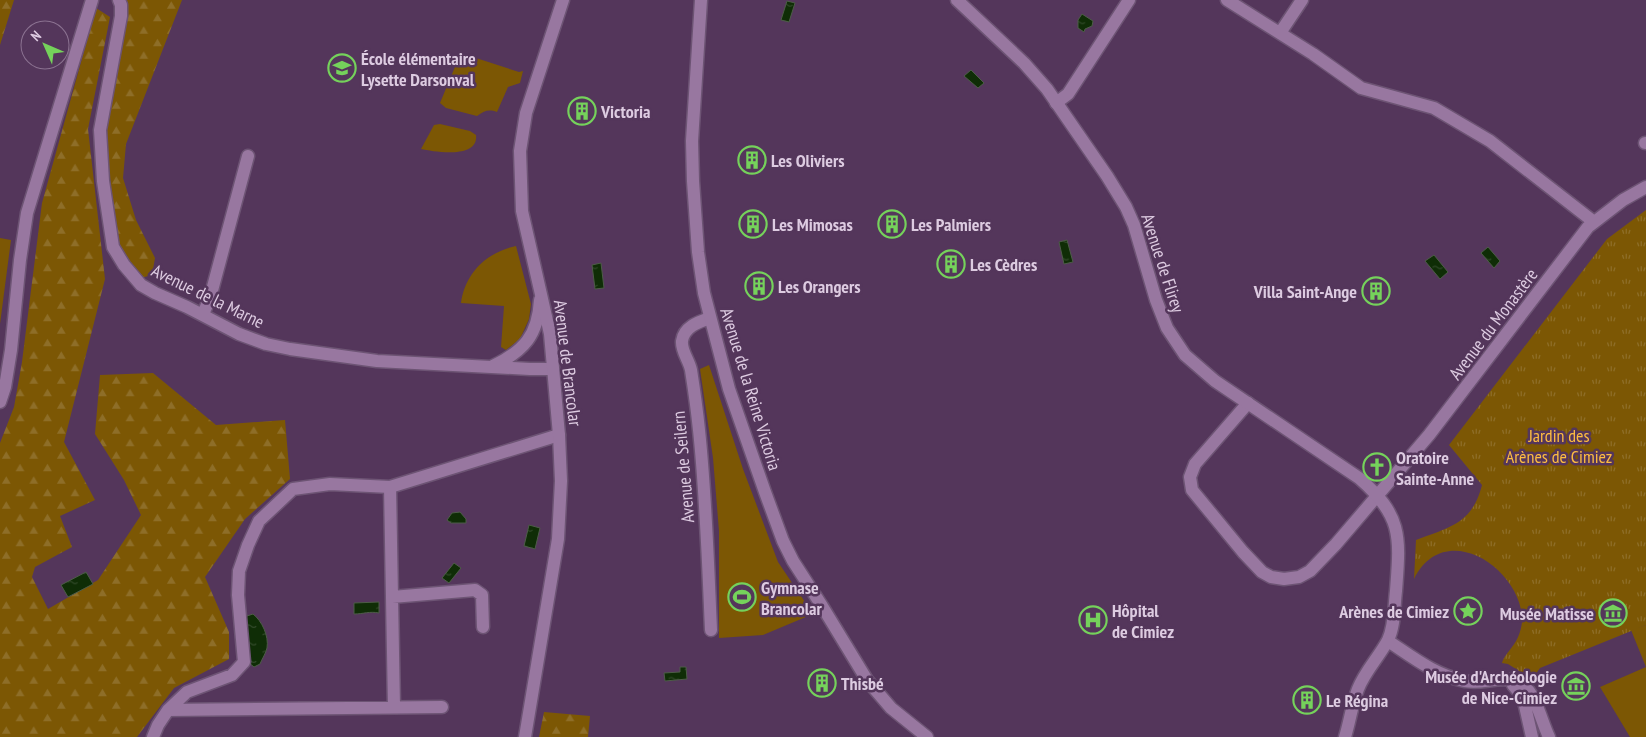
<svg xmlns="http://www.w3.org/2000/svg" width="1646" height="737" font-family="'PT Sans Narrow',sans-serif">
	<defs>
		<pattern id="forest-firs" width="22" height="20" patternUnits="userSpaceOnUse" patternTransform="scale(1.25)"><rect width="22" height="20" fill="#7c5704"/><path d="M5 1l3.5 6h-7zM16 11l3.5 6h-7z" fill="#8e6e28"/></pattern>
		<pattern id="park-tufts" width="24" height="20" patternUnits="userSpaceOnUse" patternTransform="scale(1.25)"><rect width="24" height="20" fill="#7c5704"/><path d="M3 7l-1-3M5 7V3M7 7l1-3M15 17l-1-3M17 17v-4M19 17l1-3" fill="none" stroke="#8e6e28"/></pattern>
		<pattern id="water-ripples" width="26" height="14" patternUnits="userSpaceOnUse" patternTransform="scale(1.25)"><rect width="26" height="14" fill="#0f2d06"/><path d="M2 4q2-2 4 0t4 0M15 11q2-2 4 0t4 0" fill="none" stroke="#324a2a"/></pattern>
	</defs>
	<rect width="100%" height="100%" fill="#54365b"/>
	<path fill="#7c5704" d="M471 54H474L476 58 519 72 523 71 520 83 508 87 497 112C488 109 484 111 477 116L446 108 440 103 457 62 467 64Z
		M440 124 470 131 476 135C479 159 435 152 421 149L434 125Z
		M0 238 11 240 0 324Z
		M516 246 531 304 529 319 520 339 506 350 501 347 504 306 461 303C465 273 487 252 516 246Z
		M709 365 743 469 778 562 813 614 763 635 719 638V531L713 458 700 369Z
		M1646 625V737H1630L1600 687 1646 667 1631 630Z"/>
	<path fill="url(#forest-firs)" d="M0 0H14L0 45Z
		M123 0H182L126 144 123 178 136 220 155 258 152 275 137 279 117 245 105 130 128 12Z
		M96 8 110 17 88 129 105 279 64 442 95 500 60 516 72 547 35 567 32 577 48 609 98 580 141 515 124 480 95 434 100 375 153 373 216 425 285 420 290 479 245 519 205 577 229 632V659L174 688 137 737H0V443L14 407 22 362 42 203Z
		M544 712 590 716 588 737H539Z"/>
	<path fill="url(#park-tufts)" d="M1646 210V625L1540 668 1532 679 1508 664 1502 663C1504 656 1508 653 1512 647 1519 638 1523 626 1522 615 1516 564 1443 520 1414 579L1416 540C1450 527 1472 524 1482 485L1449 445 1607 239Z"/>
	<path fill="url(#water-ripples)" stroke="#4d5c48" d="M787 1 795 3 789 22 781 20Z
		M1082 14 1093 21 1092 26 1085 29 1084 32 1078 28V20Z
		M971 70 984 83 978 88 964 76Z
		M1067 240 1073 262 1064 264 1059 242Z
		M1488 247 1500 261 1494 268 1481 253Z
		M1434 255 1448 272 1440 279 1425 261Z
		M601 263 604 288 595 289 592 265Z
		M460 512 466 519V523H451L447 520 452 513Z
		M529 525 540 528 535 549 524 546Z
		M454 563 461 568 449 583 442 578Z
		M86 572 93 584 68 597 61 585Z
		M379 602V613C370 611 363 614 354 614V603Z
		M253 614C262 621 269 636 267 648 266 653 262 659 260 664L254 667 248 662 244 617Z
		M680 667H686L687 679 665 681 664 673 680 672Z"/>
	<g fill="none" stroke-linecap="round" stroke-linejoin="round">
		<g stroke="#6d5474" stroke-width="15">
			<path id="street" d="M119 0 121 5V16L100 130 103 181 113 247 124 265 141 285 155 293 187 307 239 334 266 344 290 349 377 361 530 369H553
				M1227 0 1313 54 1361 88 1434 108 1490 141 1594 222
				M1280 33 1302 0
				M1056 103 1068 94 1129 0
				M1645 143H1646
				M203 314 210 298 248 156
				M710 318C698 322 684 327 682 341 681 351 689 360 691 370 694 389 697 410 699 430 706 496 708 564 711 630
				M493 366C524 351 538 335 540 300
				M0 402 5 387 11 350 20 260 27 213 92 0
				M1248 403 1195 464 1190 477 1192 490 1243 552 1262 572 1271 577 1284 579 1299 577 1310 571 1336 544 1429 435 1588 227 1623 200 1646 187
				M390 487 394 707
				M392 597 475 590 482 595 483 627
				M168 710 442 707
				M153 737 158 725 168 710 187 692 232 675 244 662 238 595 239 571 248 545 259 521 293 489 330 484 390 487 559 435"/>
		</g>
		<g stroke="#6d5474" stroke-width="15">
			<path id="secondary" d="M701 0 692 141 693 181 698 252 704 293 729 389 765 492 783 541 793 561 822 606 867 680 891 708 927 737
				M957 0 1024 63 1047 89 1107 176 1126 207 1134 225 1156 300 1167 328 1185 355 1215 381 1359 478C1403 516 1400 537 1396 591 1394 607 1395 625 1388 640 1379 657 1365 671 1358 689 1352 704 1350 721 1345 737
				M1388 641C1411 656 1436 676 1465 681 1485 685 1507 672 1524 686 1536 695 1542 723 1549 737
				M1513 685 1523 697 1532 737
				M525 737 558 539 561 481 559 435 550 334 522 211 520 151 526 113 563 0"/>
		</g>
		<use href="#street" stroke="#9877a0" stroke-width="12"/>
		<use href="#secondary" stroke="#9877a0" stroke-width="12"/>
	</g>
	<defs>
		<g id="school-ring" transform="scale(1.4375)"><circle r="9.5" fill="#54365b" stroke="#75d25b" stroke-width="1.5"/><path d="M0-5L7-2L0 1L-7-2ZM-4 1L0 2.5L4 1V4Q0 6-4 4Z" fill="#75d25b"/></g>
		<g id="building-ring" transform="scale(1.4375)"><circle r="9.5" fill="#54365b" stroke="#75d25b" stroke-width="1.5"/><path d="M-4-6H4V6H1V3H-1V6H-4ZM-2.5-4.3h1.7v1.8h-1.7ZM.8-4.3h1.7v1.8H.8ZM-2.5-1h1.7V.8h-1.7ZM.8-1h1.7V.8H.8Z" fill="#75d25b"/></g>
		<g id="church-ring" transform="scale(1.4375)"><circle r="9.5" fill="#54365b" stroke="#75d25b" stroke-width="1.5"/><path d="M-1.2-6h2.4v3.5h3.3v2.4h-3.3V6h-2.4V-.1h-3.3v-2.4h3.3Z" fill="#75d25b"/></g>
		<g id="stadium-ring" transform="scale(1.4375)"><circle r="9.5" fill="#54365b" stroke="#75d25b" stroke-width="1.5"/><path d="M0-5a6.5 5 0 1 0 0 10a6.5 5 0 1 0 0-10ZM-3.5-1.8h7v3.6h-7Z" fill="#75d25b"/></g>
		<g id="sight-ring" transform="scale(1.4375)"><circle r="9.5" fill="#54365b" stroke="#75d25b" stroke-width="1.5"/><path d="M0-6L1.8-2.2L6-1.7L2.9 1.2L3.7 5.4L0 3.3L-3.7 5.4L-2.9 1.2L-6-1.7L-1.8-2.2Z" fill="#75d25b"/></g>
		<g id="museum-ring" transform="scale(1.4375)"><circle r="9.5" fill="#54365b" stroke="#75d25b" stroke-width="1.5"/><path d="M0-6L6-3V-2H-6V-3ZM-5-1h2V3h-2ZM-1-1h2V3h-2ZM3-1h2V3H3ZM-6 4H6V6H-6Z" fill="#75d25b"/></g>
		<g id="hospital-ring" transform="scale(1.4375)"><circle r="9.5" fill="#54365b" stroke="#75d25b" stroke-width="1.5"/><path d="M-5-5h3v3.5h4V-5h3V5h-3V1.5h-4V5h-3Z" fill="#75d25b"/></g>
	</defs>
	<g fill-rule="evenodd">
		<use href="#school-ring" x="342" y="68"/>
		<use href="#building-ring" x="582" y="111"/>
		<use href="#building-ring" x="752" y="160"/>
		<use href="#building-ring" x="753" y="224"/>
		<use href="#building-ring" x="892" y="224"/>
		<use href="#building-ring" x="951" y="264"/>
		<use href="#building-ring" x="759" y="286"/>
		<use href="#building-ring" x="1376" y="291"/>
		<use href="#church-ring" x="1377" y="467"/>
		<use href="#stadium-ring" x="742" y="597"/>
		<use href="#sight-ring" x="1468" y="611"/>
		<use href="#museum-ring" x="1613" y="613"/>
		<use href="#hospital-ring" x="1093" y="620"/>
		<use href="#building-ring" x="822" y="683"/>
		<use href="#museum-ring" x="1576" y="686"/>
		<use href="#building-ring" x="1307" y="700"/>
	</g>
	<g text-anchor="middle" dominant-baseline="central" stroke-width="5" stroke-linejoin="round" paint-order="stroke">
		<g font-size="18" font-weight="bold" fill="#ddcbe1" stroke="#54365b" text-anchor="start">
			<text x="361" y="58">École élémentaire<tspan x="361" dy="21">Lysette Darsonval</tspan></text>
			<text x="601" y="111">Victoria</text>
			<text x="771" y="160">Les Oliviers</text>
			<text x="772" y="224">Les Mimosas</text>
			<text x="911" y="224">Les Palmiers</text>
			<text x="970" y="264">Les Cèdres</text>
			<text x="778" y="286">Les Orangers</text>
			<text x="1357" y="291" text-anchor="end">Villa Saint-Ange</text>
			<text x="1396" y="457">Oratoire<tspan x="1396" dy="21">Sainte-Anne</tspan></text>
			<text x="761" y="587">Gymnase<tspan x="761" dy="21">Brancolar</tspan></text>
			<text x="1112" y="610">Hôpital<tspan x="1112" dy="21">de Cimiez</tspan></text>
			<text x="1449" y="611" text-anchor="end">Arènes de Cimiez</text>
			<text x="1594" y="613" text-anchor="end">Musée Matisse</text>
			<text x="1557" y="676" text-anchor="end">Musée d'Archéologie<tspan x="1557" dy="21">de Nice-Cimiez</tspan></text>
			<text x="841" y="683">Thisbé</text>
			<text x="1326" y="700">Le Régina</text>
		</g>
		<g font-size="18" fill="#ddcbe1" stroke="#54365b">
			<text transform="translate(1163 263) rotate(72)">Avenue de Flirey</text>
			<text transform="translate(208 296) rotate(26)">Avenue de la Marne</text>
			<text transform="translate(1493 324) rotate(-53)">Avenue du Monastère</text>
			<text transform="translate(568 363) rotate(83)">Avenue de Brancolar</text>
			<text transform="translate(751 389) rotate(73)">Avenue de la Reine Victoria</text>
			<text transform="translate(683 467) rotate(-95)">Avenue de Seilern</text>
		</g>
		<g font-size="18" fill="#febd41" stroke="#54365b">
			<text x="1559" y="435">Jardin des<tspan x="1559" dy="21">Arènes de Cimiez</tspan></text>
		</g>
	</g>
	<g transform="translate(45 45) rotate(315)"><circle r="24" fill="#54365b" stroke="#8b7291"/>
	<path d="M0-4L9 19L0 12L-9 19Z" fill="#75d25b"/>
	<text y="-8" font-size="14" font-weight="bold" text-anchor="middle" fill="#ddcbe1">N</text>
	</g>
</svg>
